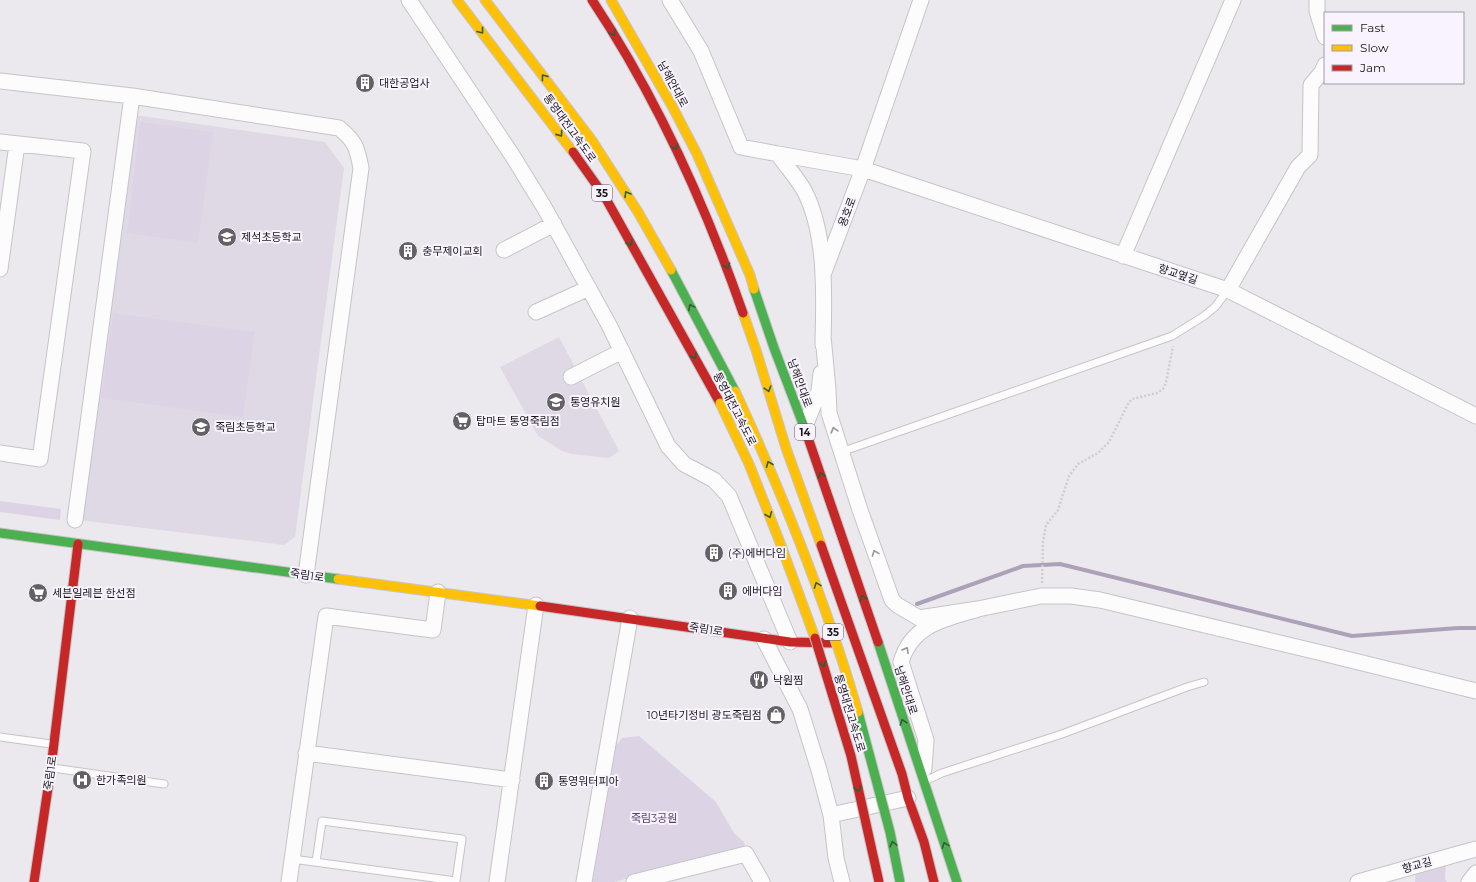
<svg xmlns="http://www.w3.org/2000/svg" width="1476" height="882" font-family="Montserrat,'Noto Sans KR',sans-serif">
	<rect width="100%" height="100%" fill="#ebe8ee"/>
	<path fill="#dfd9e5" d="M135 115 325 142 344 168 295 537 284 545 78 520Z
		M559 337 619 451 609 458 572 454 562 451 538 436 500 367Z"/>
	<path fill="#dcd4e5" d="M140 122 213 132 198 243 127 233Z
		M113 313 255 332 243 417 101 398Z
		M0 501 61 509 60 520 0 512Z
		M639 736 716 802 734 833 744 842 745 848 614 882H590L613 749 622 738Z
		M1446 861 1445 879 1447 882H1415L1416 871Z"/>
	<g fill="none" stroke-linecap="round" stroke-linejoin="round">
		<path stroke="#ada1b7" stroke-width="4" d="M917 604 1023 566 1060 564 1352 636 1458 628H1476"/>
		<g stroke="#c6c4c8" stroke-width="9">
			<path id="lane" d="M841 452 1172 336 1204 316 1215 307 1228 290
				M0 737 51 744
				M53 768 164 784
				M927 780 942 773 1062 734 1187 687 1204 682
				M292 859 456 881 462 839 322 821 316 862"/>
		</g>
		<g stroke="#c6c4c8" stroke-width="17">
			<path id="street" d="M409 0 512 155 544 207 609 325 668 446 684 464 714 480 729 496 790 642
				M670 0 701 51 741 147 778 154C786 166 798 179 805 192 827 236 824 297 823 345
				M1317 0V11L1325 37
				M0 81 132 96 339 128C355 141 357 147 361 168L306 575
				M0 142 83 151 40 459 0 453
				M778 154 863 169 1228 290 1476 416
				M504 250 554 224
				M1123 256 1233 0
				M0 269 17 144
				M824 272 863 169 921 0
				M1228 290 1298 167 1310 155 1311 85 1322 72 1325 65
				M536 312 589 288
				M823 336 828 390 829 413 860 510 892 600 897 605 919 618 978 609C945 619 912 624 901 662L926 740 924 769
				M571 377 622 351
				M804 429 819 391 821 373
				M75 520 132 96
				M978 609 1041 596H1071L1100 600 1326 654 1476 691
				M764 639 800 709 819 770 831 815 836 858 842 882
				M306 753 512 780
				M831 815 908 798
				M289 882 326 616 433 630 438 592
				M497 882 536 605
				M584 882 630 618
				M634 882 746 854 762 882
				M1358 882 1476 849
				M1469 882 1476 873"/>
		</g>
		<g stroke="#c6c4c8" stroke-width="11">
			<path id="fast" d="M671 270 735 391
				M754 289 774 348 806 432
				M0 533 338 579
				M878 642 957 882"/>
		</g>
		<g stroke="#c6c4c8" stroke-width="11">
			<path id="slow" d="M457 0 573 152
				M485 0 591 139 638 212 671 270
				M611 0 672 106 697 154 750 275 754 289
				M743 313 756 350 786 448 821 545
				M338 579 540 606"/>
		</g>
		<g stroke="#c6c4c8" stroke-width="11">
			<path id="jam" d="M592 0C656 96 705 204 743 313
				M573 152 605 197 720 403
				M806 432 878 642
				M821 545 902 774 908 798 924 842 934 882
				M540 606 790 642 834 643
				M34 882 51 768 78 544"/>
		</g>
		<path stroke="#cfcecf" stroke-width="2.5" stroke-dasharray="2 2" stroke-linecap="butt" d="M1042 583 1043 542 1046 525 1058 510 1069 476 1078 464 1098 453 1109 442 1128 404 1132 399 1157 393 1163 389 1166 383 1173 346"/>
		<use href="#lane" stroke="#fcfcfc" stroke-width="7"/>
		<use href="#street" stroke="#fcfcfc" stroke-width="15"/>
		<use href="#fast" stroke="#4caf50" stroke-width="9"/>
		<use href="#slow" stroke="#ffc107" stroke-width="9"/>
		<use href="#jam" stroke="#c62828" stroke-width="9"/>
		<g stroke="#c6c4c8" stroke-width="11" stroke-linecap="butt">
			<path id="fast-bridge" d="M858 712 890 832 900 882"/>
		</g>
		<g stroke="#c6c4c8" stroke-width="11" stroke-linecap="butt">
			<path id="slow-bridge" d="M735 391C783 495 826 602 858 712
				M720 403 749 464 779 540 815 638"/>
		</g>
		<g stroke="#c6c4c8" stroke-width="11" stroke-linecap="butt">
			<path id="jam-bridge" d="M815 638 851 756 879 882"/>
		</g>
		<use href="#fast-bridge" stroke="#4caf50" stroke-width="9"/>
		<use href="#slow-bridge" stroke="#ffc107" stroke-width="9"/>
		<use href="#jam-bridge" stroke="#c62828" stroke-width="9"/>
	</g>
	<defs><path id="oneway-chevron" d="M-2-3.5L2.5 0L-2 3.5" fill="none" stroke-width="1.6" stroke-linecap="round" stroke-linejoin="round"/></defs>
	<g stroke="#315c33">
		<use href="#oneway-chevron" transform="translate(481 31) rotate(52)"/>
		<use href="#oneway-chevron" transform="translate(613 33) rotate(61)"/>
		<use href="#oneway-chevron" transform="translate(544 77) rotate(-127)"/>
		<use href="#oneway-chevron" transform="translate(560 134) rotate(55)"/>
		<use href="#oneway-chevron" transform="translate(675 147) rotate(66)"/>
		<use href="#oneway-chevron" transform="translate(627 194) rotate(-121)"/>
		<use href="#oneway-chevron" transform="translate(630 243) rotate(61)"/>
		<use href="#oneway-chevron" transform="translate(727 266) rotate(71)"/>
		<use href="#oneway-chevron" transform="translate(691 307) rotate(-118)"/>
		<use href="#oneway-chevron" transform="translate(694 356) rotate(61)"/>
		<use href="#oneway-chevron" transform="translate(768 389) rotate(73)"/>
		<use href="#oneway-chevron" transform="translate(769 464) rotate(-112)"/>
		<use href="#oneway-chevron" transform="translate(821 475) rotate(-109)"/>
		<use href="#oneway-chevron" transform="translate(769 515) rotate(68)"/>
		<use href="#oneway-chevron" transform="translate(817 585) rotate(-111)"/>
		<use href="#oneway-chevron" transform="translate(863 598) rotate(-109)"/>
		<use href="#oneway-chevron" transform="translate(823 664) rotate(73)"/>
		<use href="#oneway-chevron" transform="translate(903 722) rotate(-108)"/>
		<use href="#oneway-chevron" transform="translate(858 789) rotate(77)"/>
		<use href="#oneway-chevron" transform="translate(893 844) rotate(-104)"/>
		<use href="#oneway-chevron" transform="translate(945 845) rotate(-110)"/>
	</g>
	<g stroke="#979697">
		<use href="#oneway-chevron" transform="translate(834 430) rotate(-106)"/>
		<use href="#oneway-chevron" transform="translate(875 553) rotate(-110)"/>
		<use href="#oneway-chevron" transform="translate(906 650) rotate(-61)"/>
	</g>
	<defs>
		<g id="building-disc" transform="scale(1)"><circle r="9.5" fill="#646166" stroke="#f8f3fe"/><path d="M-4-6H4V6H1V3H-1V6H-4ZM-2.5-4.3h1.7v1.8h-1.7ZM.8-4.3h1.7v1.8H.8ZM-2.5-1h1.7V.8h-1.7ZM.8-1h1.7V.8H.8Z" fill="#fff"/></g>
		<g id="school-disc" transform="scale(1)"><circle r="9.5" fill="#646166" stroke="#f8f3fe"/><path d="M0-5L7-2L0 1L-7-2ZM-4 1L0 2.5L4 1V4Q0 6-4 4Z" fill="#fff"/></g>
		<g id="supermarket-disc" transform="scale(1)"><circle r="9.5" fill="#646166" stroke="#f8f3fe"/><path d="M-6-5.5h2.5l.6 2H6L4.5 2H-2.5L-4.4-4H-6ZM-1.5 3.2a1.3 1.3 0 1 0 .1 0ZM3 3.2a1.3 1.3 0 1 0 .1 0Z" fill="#fff"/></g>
		<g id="restaurant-disc" transform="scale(1)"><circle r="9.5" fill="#646166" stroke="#f8f3fe"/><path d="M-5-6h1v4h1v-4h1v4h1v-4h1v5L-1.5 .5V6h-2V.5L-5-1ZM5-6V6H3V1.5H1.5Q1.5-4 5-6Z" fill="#fff"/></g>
		<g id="shop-disc" transform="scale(1)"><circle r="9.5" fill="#646166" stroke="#f8f3fe"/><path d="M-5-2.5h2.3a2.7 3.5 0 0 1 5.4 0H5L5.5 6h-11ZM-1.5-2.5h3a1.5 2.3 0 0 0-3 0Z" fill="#fff"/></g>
		<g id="hospital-disc" transform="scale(1)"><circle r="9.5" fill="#646166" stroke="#f8f3fe"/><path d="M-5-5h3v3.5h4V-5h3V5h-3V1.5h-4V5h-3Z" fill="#fff"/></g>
	</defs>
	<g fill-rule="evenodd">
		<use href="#building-disc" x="365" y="83"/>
		<use href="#school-disc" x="227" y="237"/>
		<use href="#building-disc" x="408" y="251"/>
		<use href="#school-disc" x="556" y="402"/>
		<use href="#supermarket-disc" x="462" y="421"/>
		<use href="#school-disc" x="201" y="427"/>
		<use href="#building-disc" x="714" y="553"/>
		<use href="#building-disc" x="728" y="591"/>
		<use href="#supermarket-disc" x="38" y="593"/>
		<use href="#restaurant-disc" x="759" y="680"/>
		<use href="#shop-disc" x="776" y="715"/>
		<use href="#hospital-disc" x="82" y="780"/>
		<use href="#building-disc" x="544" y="781"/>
	</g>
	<g text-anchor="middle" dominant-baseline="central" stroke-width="4" stroke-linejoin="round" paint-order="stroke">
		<g fill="#f8f3fe" stroke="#5d5a60" stroke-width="1">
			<rect x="592" y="185" width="20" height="16" rx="3"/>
			<rect x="795" y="424" width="20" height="16" rx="3"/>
			<rect x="823" y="624" width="20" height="16" rx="3"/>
		</g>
		<g font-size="10" font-weight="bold" fill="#1b191c">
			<text x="602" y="193">35</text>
			<text x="805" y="432">14</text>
			<text x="833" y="632">35</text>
		</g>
		<g font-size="11" fill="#1b191c" stroke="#f8f3fe" text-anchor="start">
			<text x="379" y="83">대한공업사</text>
			<text x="241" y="237">제석초등학교</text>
			<text x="422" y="251">충무제이교회</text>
			<text x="570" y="402">통영유치원</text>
			<text x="476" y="421">탑마트 통영죽림점</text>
			<text x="215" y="427">죽림초등학교</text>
			<text x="728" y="553">(주)에버다임</text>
			<text x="742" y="591">에버다임</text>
			<text x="52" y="593">세븐일레븐 한선점</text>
			<text x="773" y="680">낙원찜</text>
			<text x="762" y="715" text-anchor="end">10년타기정비 광도죽림점</text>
			<text x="96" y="780">한가족의원</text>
			<text x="558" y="781">통영워터피아</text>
		</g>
		<g font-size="11" fill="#1b191c" stroke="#f8f3fe">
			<text transform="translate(673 84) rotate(61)">남해안대로</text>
			<text transform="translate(570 128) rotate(54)">통영대전고속도로</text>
			<text transform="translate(847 212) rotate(-69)">용호로</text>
			<text transform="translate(1178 274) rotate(18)">향교옆길</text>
			<text transform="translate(800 383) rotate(70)">남해안대로</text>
			<text transform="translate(735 409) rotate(63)">통영대전고속도로</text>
			<text transform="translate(307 575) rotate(8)">죽림1로</text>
			<text transform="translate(706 629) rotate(9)">죽림1로</text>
			<text transform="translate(906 690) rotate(72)">남해안대로</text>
			<text transform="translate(850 713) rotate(73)">통영대전고속도로</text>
			<text transform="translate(50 773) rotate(-82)">죽림1로</text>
			<text transform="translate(1417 865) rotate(-16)">향교길</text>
		</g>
		<g font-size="11" fill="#563f6a" stroke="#f8f3fe">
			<text x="654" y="818">죽림3공원</text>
		</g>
	</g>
	<rect x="1324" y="12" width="140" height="72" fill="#f8f3fe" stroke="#a09ca4"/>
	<rect x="1332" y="25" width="20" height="6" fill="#4caf50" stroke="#a09ca4"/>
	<text x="1360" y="32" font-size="12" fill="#1b191c">Fast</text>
	<rect x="1332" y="45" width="20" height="6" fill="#ffc107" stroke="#a09ca4"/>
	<text x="1360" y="52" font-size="12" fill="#1b191c">Slow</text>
	<rect x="1332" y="65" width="20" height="6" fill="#c62828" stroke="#a09ca4"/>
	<text x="1360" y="72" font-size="12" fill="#1b191c">Jam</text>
</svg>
